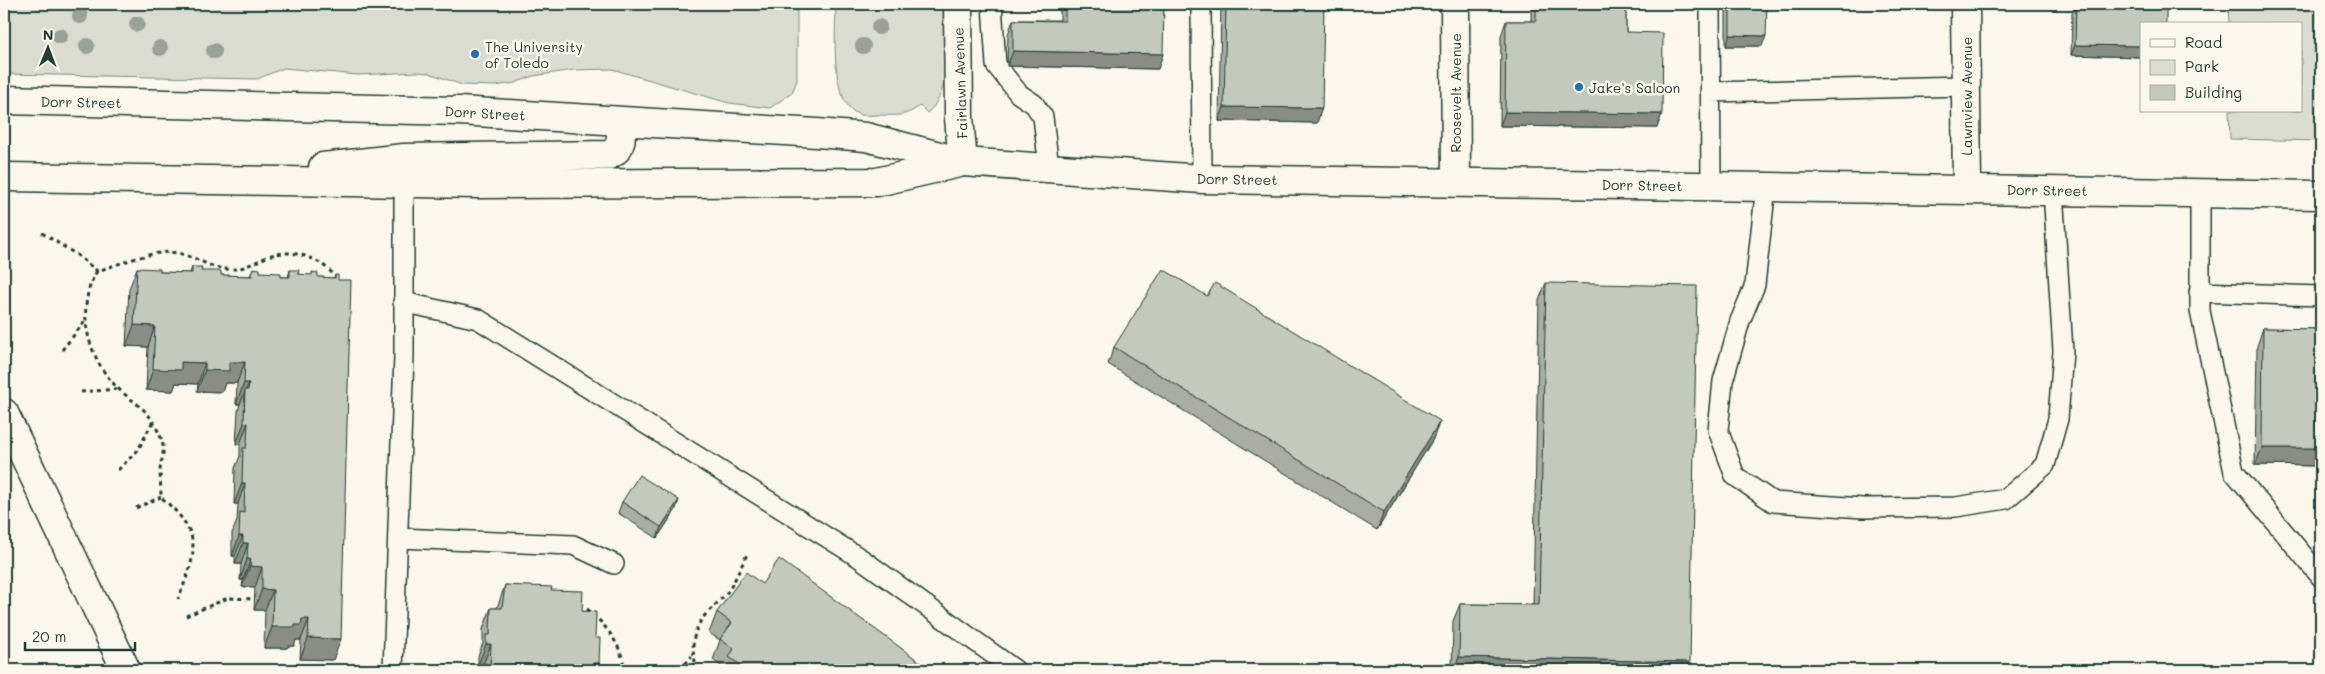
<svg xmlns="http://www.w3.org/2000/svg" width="2325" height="674" font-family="Mali,sans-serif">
	<rect width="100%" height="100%" fill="#fbf7ec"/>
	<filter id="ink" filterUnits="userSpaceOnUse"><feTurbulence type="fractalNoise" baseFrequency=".02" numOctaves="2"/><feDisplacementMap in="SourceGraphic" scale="10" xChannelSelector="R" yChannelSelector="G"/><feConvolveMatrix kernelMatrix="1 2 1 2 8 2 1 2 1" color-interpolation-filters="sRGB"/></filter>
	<g filter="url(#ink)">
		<path fill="#dbdcd1" stroke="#7d8c82" d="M4 4H797V80L792 93 770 108 729 103 612 69 574 70 533 76 515 83 495 86 462 85 429 73 418 72 358 75 284 68 257 79 4 74Z
			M836 4H946C946 35 954 92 927 113L920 106C902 118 897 115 876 115 872 115 865 116 861 115 828 106 836 30 836 4Z
			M2228 4H2321V141L2230 139 2229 111H2301V24H2229Z"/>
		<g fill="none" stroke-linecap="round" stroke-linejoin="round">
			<g stroke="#1f3d34" stroke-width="22">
				<path id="service" d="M992 4 996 65 1019 94 1034 104 1043 117 1049 168
					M1201 4 1202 179
					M1710 4 1711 186
					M1710 92 1966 86
					M1766 186 1755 285 1740 321 1723 381 1718 430 1735 476 1773 502 1863 508 1956 507 2006 499 2045 465 2058 419 2063 351 2053 190
					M2200 193V311L2234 472 2321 577
					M2199 292 2321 296
					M403 302 478 319 860 558 1015 670
					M398 538 573 545 614 564
					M393 670 404 355V183"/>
			</g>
			<g stroke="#1f3d34" stroke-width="31">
				<path id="minor" d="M958 4 959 118 963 162
					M1455 4 1456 182
					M1965 4 1967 189"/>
			</g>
			<g stroke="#1f3d34" stroke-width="31">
				<path id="tertiary" d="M4 413 126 670"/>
			</g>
			<g stroke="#1f3d34" stroke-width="31">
				<path id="secondary" d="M4 100 459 111 817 133 866 137 963 162 1202 179 2321 195
					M323 167 404 158 609 155C624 148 621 135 620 121
					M4 177 479 184 877 182 959 163"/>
			</g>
			<path stroke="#1f3d34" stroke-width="3" stroke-dasharray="4 4" stroke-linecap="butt" d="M42 233 77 255 97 271C121 264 158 247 182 254 197 258 211 268 226 269 242 271 254 262 269 256 293 247 323 259 337 279
				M97 271C76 306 86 352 112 382 126 399 144 404 155 425 158 431 163 440 163 447 164 454 161 462 160 470 160 479 161 488 161 497 203 534 198 551 178 599
				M62 350 86 320
				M81 392 118 389
				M118 470 138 450 153 421
				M136 508 161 497
				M587 609C604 623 624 647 624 670
				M186 616 228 598 254 599
				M680 670 692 656
				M698 670C689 648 692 627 710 610 716 604 723 598 729 590 736 578 742 565 748 552"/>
			<use href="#service" stroke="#fbf7ec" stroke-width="19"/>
			<use href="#minor" stroke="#fbf7ec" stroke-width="28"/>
			<use href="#tertiary" stroke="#fbf7ec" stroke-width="28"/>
			<use href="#secondary" stroke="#fbf7ec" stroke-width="28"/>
		</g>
		<g fill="#97a298">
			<circle cx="80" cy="16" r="8"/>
			<circle cx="137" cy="24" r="8"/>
			<circle cx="879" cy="27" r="8"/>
			<circle cx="60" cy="36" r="8"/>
			<circle cx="87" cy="46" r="8"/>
			<circle cx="863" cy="46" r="8"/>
			<circle cx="160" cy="48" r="8"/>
			<circle cx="214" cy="51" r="8"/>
		</g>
		<path fill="#a9ada3" stroke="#1f3d34" d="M1060 4H1164L1158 69 1007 66 1008 34 1013 20H1060Z
			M1221 4H1324L1317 123 1219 121Z
			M1531 4H1626V32L1657 128 1500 126 1501 36 1506 21H1531Z
			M1726 4H1767L1762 46H1726Z
			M2076 4H2166L2141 24V57L2071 55 2072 13Z
			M192 267 201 271 221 275 250 276 253 268 260 272 281 277H288L290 270 298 274 318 277 334 278 335 275 333 660 300 659 301 640H296L294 646H288L287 648H264L265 610H254L255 588 242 587 243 580H240L241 564H235V556H232V533L237 521 238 504H234L235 468 240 456V444H236L238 411 240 404H236L237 383H225L222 392 197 391 198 384 176 383 173 391 146 390 148 347 126 346 129 289 137 268 160 272 190 273Z
			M1546 283 1686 670H1452L1453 621 1460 604 1533 605 1539 300Z
			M2263 328 2321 329V466L2255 465 2257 346Z
			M1114 347 1433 439 1377 530 1108 364Z
			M679 500 675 511 657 538 618 513 622 502Z
			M762 584 931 670H724L725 669 713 660 720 640 709 633 717 612Z
			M505 585 551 590 582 611 595 638 599 663 597 670H483V665H478V656L483 643V629L491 608H497Z"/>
		<path fill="#898d85" stroke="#1f3d34" d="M1814 4H1899L1897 7 1813 6Z
			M1730 35 1766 36 1762 46H1726Z
			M2075 45 2141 46V57L2071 55Z
			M1013 51 1163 54 1158 69 1007 66Z
			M1224 107 1322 108 1317 123 1219 121Z
			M1505 112 1662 114 1657 128 1500 126Z
			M134 325 155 326 148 347 126 346Z
			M181 362 205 363 198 384 176 383 173 391 146 390 153 369Z
			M229 362H245L237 383H225L222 392 197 391 205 370Z
			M244 383H249L240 404H236Z
			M1440 421 1433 439 1377 530 1384 512Z
			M244 423H248L240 444H236Z
			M2262 448H2321V466L2255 465Z
			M242 483H245L238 504H234Z
			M679 500 675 511 657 538 661 527Z
			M239 536H243L235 556H232Z
			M243 543H248L241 564H235Z
			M247 559H251L243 580H240Z
			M250 566 262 567 255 588 242 587Z
			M262 589 273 590 265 610H254Z
			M302 619H309L301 640H296L294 646H288L287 648H264L272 627 295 625Z
			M308 638 341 639 333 660 300 659Z
			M486 644H491L483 665H478Z
			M1459 657 1690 662 1686 670H1454Z
			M594 663H599L597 670H591Z"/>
		<path fill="#c4c9be" stroke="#1f3d34" d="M1065 4H1164L1163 54 1013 51V20L1065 21Z
			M1226 4H1324L1322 108 1224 107Z
			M1536 4H1626V32L1663 33 1662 114 1505 112 1506 21H1536Z
			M1730 4H1767L1766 36 1730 35Z
			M2076 4H2166V24H2141V46L2075 45Z
			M192 267H202L201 271H221V275L252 276 253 268 260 269V272L281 273V277H290V270H299L298 274 312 275V272L318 273V277L335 278V275H338V280H351L341 639 308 638 309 619H302L301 625H295V627H272L273 590 262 589V567L250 566 251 559H247L248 543H243V536H239L240 512 244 513 245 483H242L243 448H246L247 443 248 423H244L245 390H248L249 383H244L245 362H229V371L205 370V363L181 362V370L153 369 155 326 134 325 137 268 160 269V272L192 273Z
			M1163 269 1207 296 1215 283 1440 421 1384 512 1114 347Z
			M1546 283 1697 286 1690 662 1459 657 1460 604 1539 605Z
			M2263 328 2321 329V448H2262Z
			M639 475 679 500 661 527 622 502Z
			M779 559 931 670H748L729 657 734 649 720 639 732 623 717 612 746 572 762 584Z
			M505 585 552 587 551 590 583 591 582 611 596 612 595 638H600L599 663H594V670H490L491 644H486V635H490L491 608H502Z"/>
	</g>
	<g fill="#1f6fb2" stroke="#fbf7ec" stroke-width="2">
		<circle cx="475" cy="54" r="5"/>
		<circle cx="1579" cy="87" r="5"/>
	</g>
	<g text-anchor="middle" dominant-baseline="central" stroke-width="5" stroke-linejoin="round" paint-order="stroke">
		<g font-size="14" fill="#1f3d34" stroke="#fbf7ec" text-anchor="start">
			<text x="485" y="46">The University<tspan x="485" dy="16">of Toledo</tspan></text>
			<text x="1589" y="87">Jake's Saloon</text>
		</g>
		<g font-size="14" fill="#1f3d34" stroke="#fbf7ec">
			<text transform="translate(960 83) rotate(-92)">Fairlawn Avenue</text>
			<text transform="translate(1455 93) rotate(-90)">Roosevelt Avenue</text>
			<text transform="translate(1966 96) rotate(-90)">Lawnview Avenue</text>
			<text transform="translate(81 102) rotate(1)">Dorr Street</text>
			<text transform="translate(485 113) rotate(3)">Dorr Street</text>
			<text transform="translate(1237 179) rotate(1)">Dorr Street</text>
			<text transform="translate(1642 185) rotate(1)">Dorr Street</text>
			<text transform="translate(2047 190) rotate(1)">Dorr Street</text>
		</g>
	</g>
	<rect width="2325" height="674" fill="none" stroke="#fbf7ec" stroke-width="20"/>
	<rect x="10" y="10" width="2305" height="654" fill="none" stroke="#1f3d34" stroke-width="2" filter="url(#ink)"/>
	<rect x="2140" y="22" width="162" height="90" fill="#fbf7ec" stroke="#a3ada2"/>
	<rect x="2150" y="39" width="25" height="8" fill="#fbf7ec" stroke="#a3ada2"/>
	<text x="2185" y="48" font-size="15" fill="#1f3d34">Road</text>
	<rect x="2150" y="60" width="25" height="15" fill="#dbdcd1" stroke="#a3ada2"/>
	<text x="2185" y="72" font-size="15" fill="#1f3d34">Park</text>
	<rect x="2150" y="85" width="25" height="15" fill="#c4c9be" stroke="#a3ada2"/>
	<text x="2185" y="98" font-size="15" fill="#1f3d34">Building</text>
	<g transform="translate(48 48) rotate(1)" stroke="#fbf7ec" stroke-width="4" paint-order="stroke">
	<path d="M0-4L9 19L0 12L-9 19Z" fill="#1f3d34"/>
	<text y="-8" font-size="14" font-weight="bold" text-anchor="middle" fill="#1f3d34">N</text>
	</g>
	<path d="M25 642v8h110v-8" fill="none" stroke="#1f3d34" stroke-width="2.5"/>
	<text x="32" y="642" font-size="15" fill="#1f3d34" stroke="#fbf7ec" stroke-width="4" paint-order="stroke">20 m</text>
</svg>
